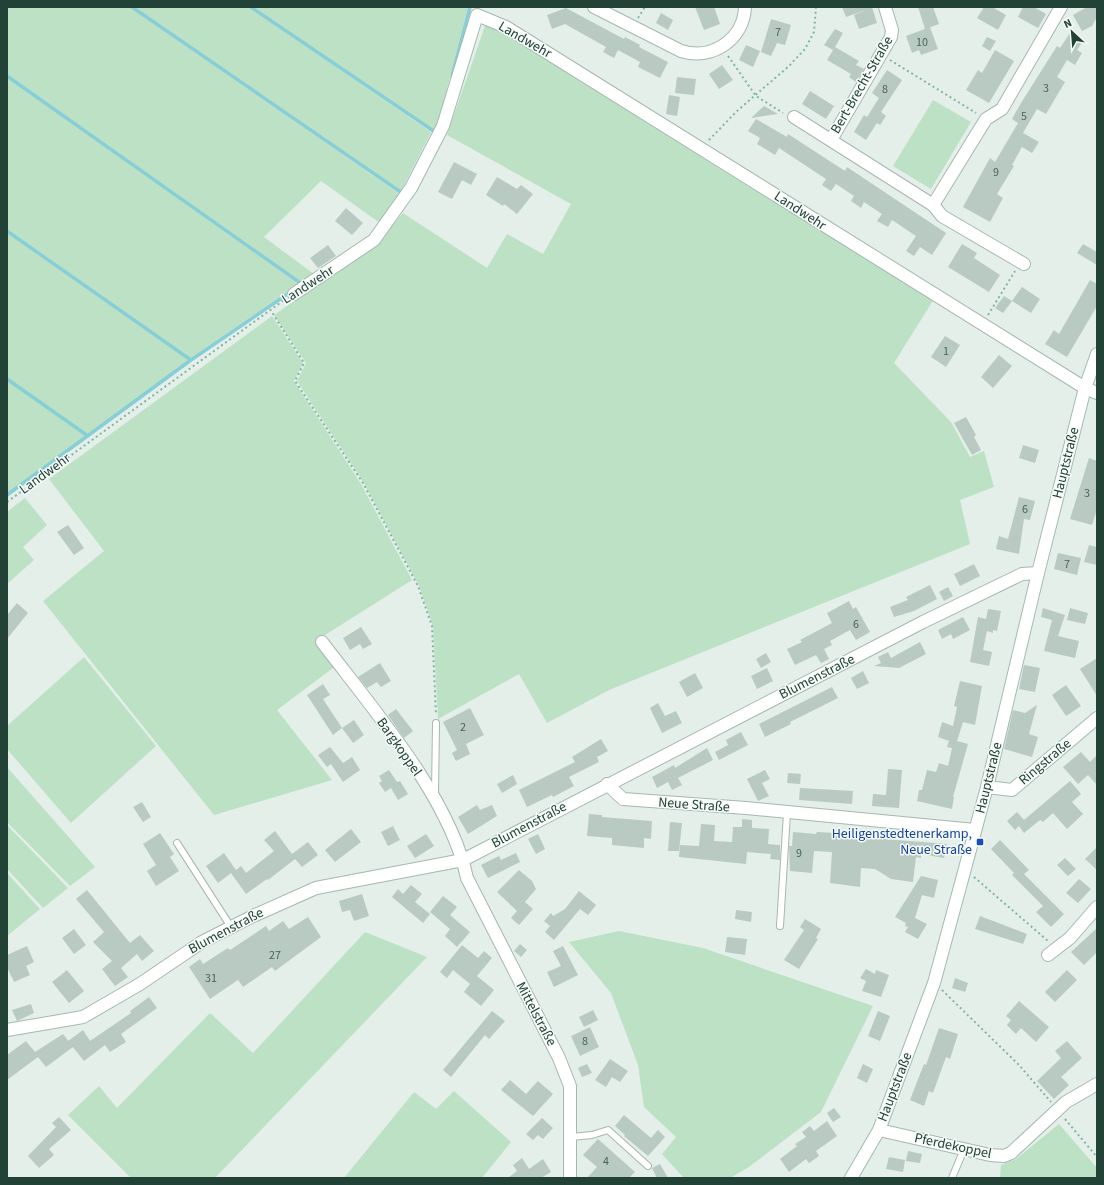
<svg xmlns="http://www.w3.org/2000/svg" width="1104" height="1185" font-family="'Source Sans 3',sans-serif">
	<rect width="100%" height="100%" fill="#e4efe9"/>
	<path fill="#bce1c4" d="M7 7H130L401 195 380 223 321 181 264 237 318 277 305 284 7 74Z
		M135 7H249L431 132 401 191Z
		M254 7H468L439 120 434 130Z
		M486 23 504 28 934 299 894 363 951 422 970 457 984 451 994 487 960 500 970 544 609 690 547 723 519 674 438 719 433 626 419 586 364 483 297 381 306 363 274 315 377 244 403 213 487 268 507 234 543 254 571 204 447 135Z
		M7 77 300 283 191 358 7 229Z
		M933 100 971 122 931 189 893 166Z
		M7 232 190 360 88 435 7 377Z
		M272 316 303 363 294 381 361 484 412 580 322 637 337 665 277 710 332 780 214 815 43 601 104 551 49 479Z
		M7 380 86 436 7 493Z
		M25 498 47 525 23 547 34 560 7 584V512Z
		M84 657 156 746 71 823 7 749V726Z
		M7 767 95 867 70 886 7 822Z
		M7 825 68 888 43 908 7 869Z
		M7 873 40 909 7 936Z
		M619 931 703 948 873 1006 821 1112 749 1167 730 1178H684L662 1154 676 1137 644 1107 638 1065 611 993 569 942Z
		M365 932 427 957 215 1178H131L68 1115 99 1086 117 1108 210 1013 253 1053Z
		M454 1091 511 1142 482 1178H344L414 1092 436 1109Z
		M1059 1124 1097 1168V1178H1000L1001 1165 1016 1159Z"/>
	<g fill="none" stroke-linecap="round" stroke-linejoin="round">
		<path stroke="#88ced7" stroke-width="3.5" d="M132 7 402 193 403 191
			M251 7 435 132
			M7 76 302 284 300 285
			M452 76 470 7
			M7 231 191 360
			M7 379 88 436
			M7 495 191 360 292 291"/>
	</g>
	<path fill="#b9cac2" d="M695 7H714L720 24 704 30Z
		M842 7H872L877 23 859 29 854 15 866 10 846 17Z
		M918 7H933L939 24 925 29Z
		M984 7H992L1006 15 998 30 977 18Z
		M1023 7H1034L1046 14 1038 28 1018 17Z
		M1087 7H1097V17L1092 26 1082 31 1073 15Z
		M566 8 624 39 625 37 640 45 639 47 668 62 660 78 638 67 640 62 618 50 614 58 603 52 606 47 565 24 552 29 547 15Z
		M661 13 673 20 668 30 656 23Z
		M771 19 791 25 785 45 777 43 771 56 761 52Z
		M930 27 938 49 921 55 919 50 912 53 906 36Z
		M835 29 843 33 835 47 859 61 856 65 864 69 856 82 849 77 851 74 827 60 833 50 824 45Z
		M1070 33 1083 41 1077 50 1082 53 1075 65 1067 60 1057 77 1065 82 1046 114 1037 109 1023 133 1039 142 1032 153 1022 147 1012 165 1014 166 997 194 1003 198 990 222 963 207 990 158 995 162 1018 123 1012 119 1021 103 1057 46 1060 48Z
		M987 37 996 41 990 51 982 46Z
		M746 45 760 51 753 67 739 60Z
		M995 50 1014 61 989 103 966 90 978 70 982 73Z
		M722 65 733 80 719 89 709 74Z
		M887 70 902 80 881 112 886 116 880 125 877 123 866 140 854 132 864 115 867 117 879 98 872 93Z
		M677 77 696 79 694 95 675 93Z
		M810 91 834 106 826 119 802 104Z
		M669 95 680 97 677 116 666 114Z
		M764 106 778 114 751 118Z
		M756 119 787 137 788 134 845 171 847 167 946 233 932 255 920 247 914 256 906 251 916 236 892 220 888 227 877 221 882 214 864 202 861 208 851 201 854 196 836 184 831 191 822 185 826 179 779 148 775 155 757 144 760 138 748 131Z
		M454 162 477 174 471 185 462 180 452 199 438 192Z
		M497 177 517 189 521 185 533 194 517 214 504 204 503 206 486 195Z
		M346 208 363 223 352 235 335 221Z
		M962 244 977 253 974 258 1000 275 989 292 948 267Z
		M1083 244 1097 252V265L1077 253Z
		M328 245 336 256 318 268 310 258Z
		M1090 280 1097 284V306L1067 357 1045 344 1054 330 1059 334Z
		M1022 287 1040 299 1031 313 1012 301Z
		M1004 296 1012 301 1003 313 995 308Z
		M945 336 960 345 946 367 931 357Z
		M999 355 1012 366 993 388 981 377Z
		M966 417 976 435 974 437 981 450 972 455 954 423Z
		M1023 445 1039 450 1035 463 1019 458Z
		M1089 458 1097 461V509L1092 525 1070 519Z
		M1019 497 1035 501 1030 520 1024 519 1019 554 996 549 999 536 1008 539Z
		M68 525 84 548 74 555 57 532Z
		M1089 545 1097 547V565L1084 562Z
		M1058 553 1081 558 1077 575 1054 569Z
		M974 564 980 576 960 586 954 574Z
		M930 585 937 599 914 611 894 617 890 607 908 600 906 597Z
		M948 587 953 596 944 601 939 592Z
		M849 601 853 609 856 607 870 632 856 640 850 630 830 641 832 645 824 649 829 659 821 663 816 655 795 665 787 649 802 642 800 640 832 623 827 613Z
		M17 603 28 613 7 639V615Z
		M1043 608 1065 615 1058 636 1079 641 1075 658 1044 651 1052 620 1041 617Z
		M1070 608 1088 613 1085 624 1067 620Z
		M988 609 1001 611 997 631 993 630V633L987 631 983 650 992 652 989 666 970 662 978 617 986 619Z
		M963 617 970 630 953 639 951 634 942 639 938 630Z
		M361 627 372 644 363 649 360 644 350 650 343 638Z
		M920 642 926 654 899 668 874 666 881 663 878 657 888 652 891 658Z
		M766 653 771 662 761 668 756 659Z
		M1097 658V696L1080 669Z
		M380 663 391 681 381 687 377 682 367 688 358 677Z
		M1024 665 1040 668 1035 692 1019 689Z
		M767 668 773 681 757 689 751 676Z
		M863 671 869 683 857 689 851 678Z
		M695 673 703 688 687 697 679 682Z
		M960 681 982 686 975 725 963 722 957 741 968 744 953 797H954L952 809 917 801 919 790H922L927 770 936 772 939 763 948 766 952 748 947 747 949 741 938 737 942 722 953 726 957 707 954 706Z
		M323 684 330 695 323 699 342 728 333 735 307 695Z
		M1066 685 1081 706 1066 716 1052 695Z
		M832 687 838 698 790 722 791 724 765 737 759 724Z
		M658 703 665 716 676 711 682 723 662 733 650 708Z
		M1037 705 1029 734 1038 737 1032 757 1004 749 1013 710 1025 713Z
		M470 708 484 735 466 744 470 754 456 761 452 753 457 750 443 722Z
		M396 709 413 731 404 738 388 715Z
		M354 720 364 735 353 743 342 728Z
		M741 732 748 745 719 760 715 752 728 745 726 740Z
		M601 739 608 751 597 757 599 762 569 777 574 786 553 797 552 795 527 807 519 790 575 762 572 757Z
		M330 747 343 763 352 757 360 770 343 782 331 764 327 767 318 755Z
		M707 748 713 760 678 778 682 785 672 790 668 782 657 788 652 777 674 765 675 768Z
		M1081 752 1090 762 1097 755V785L1088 775 1078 784 1063 767Z
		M888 769 902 770 899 808 872 806 873 794 886 795Z
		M389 770 397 782 400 781 408 794 398 800 391 788 385 792 379 783 382 781 379 776Z
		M765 770 770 779 762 783 769 796 758 801 747 779Z
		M788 773 801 774 800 784 787 783Z
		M513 775 517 784 502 793 497 784Z
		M1070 781 1081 794 1072 802 1083 814 1067 829 1053 813 1043 822 1040 820 1024 833 1019 826 1015 830 1007 821 1017 812 1024 820Z
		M800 788 853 791 852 804 799 800Z
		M142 802 151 817 143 822 133 807Z
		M477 805 480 810 492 805 497 816 468 834 458 817Z
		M589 814 602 815V817L652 821 651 839 644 838V848L612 845V838L587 836Z
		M742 819 752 820V828L769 829 768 844 780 845V860L770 859 771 854 747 852 746 864 679 857 680 845 699 846 701 824 715 825 714 841 732 842 733 827H742Z
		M670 822 682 823 679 851H668Z
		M393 826 400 840 388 846 381 832Z
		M351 829 361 842 335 862 325 850Z
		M275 831 292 854 308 842 318 855 302 867 295 859 268 880 267 879 246 894 231 873 218 883 206 866 224 853 236 870 241 866 246 873 274 851 264 840Z
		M793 832 816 834 817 832 835 833 834 835 947 844 944 858 921 854V858L916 857 913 882 891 879 875 869 861 868 860 887 830 883 832 852 814 851 812 873 790 871 789 846H792Z
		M160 833 174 854 170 857 179 871 156 886 147 871 156 865 143 844Z
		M426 834 434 846 415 858 407 846Z
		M538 834 545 849 536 854 528 839Z
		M1000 840 1029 870 1024 874 1064 914 1051 927 1036 912 1043 906 1012 875 1014 873 991 849Z
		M1097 847V870L1085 859Z
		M516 853 520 862 488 878 481 865 499 856 501 860Z
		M1065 858 1076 869 1068 876 1057 865Z
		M519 870 532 881 536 889 525 902 533 909 519 925 511 918 517 911 497 892Z
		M921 876 938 880 934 898 922 895 915 918 927 924 918 939 905 932 908 927 905 926 906 923 895 917Z
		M1079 879 1091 889 1078 903 1066 893Z
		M411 885 422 894 415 902 430 914 423 923 392 897 398 889 403 894Z
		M87 890 130 943 140 935 154 951 142 961 137 954 121 968 128 977 115 986 102 969 112 961 93 942 104 932 76 899Z
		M579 891 596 905 588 915 580 909 554 940 545 932 550 926 544 921 551 913 553 916 565 909Z
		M362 894 369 916 354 921 350 910 342 912 339 901Z
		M443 896 457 907 450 915 470 932 457 947 445 936 450 929 430 912Z
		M736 910 752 912 751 922 735 919Z
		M980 916 1027 934 1023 944 975 929Z
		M308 917 321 937 275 971 272 967 243 987 238 980 210 999 189 967 200 959 203 964 228 948 230 950 266 926 269 931 283 921 289 929Z
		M805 919 821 929 816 938 818 939 799 969 784 960 804 930 800 927Z
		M1097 928V952L1084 965 1071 952Z
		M74 929 86 945 74 954 62 938Z
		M727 937 747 939 745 955 725 952Z
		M520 944 527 950 521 957 514 951Z
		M462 945 478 958 484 951 492 958 477 976 494 990 481 1006 464 992 470 984 453 970 447 978 440 972Z
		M27 946 34 962 26 966 30 975 14 982 7 967V955Z
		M563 946 578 975 554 987 547 972 561 966 553 951Z
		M866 969 875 974 876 970 889 975 881 997 862 991 866 981 860 978Z
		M67 970 84 991 69 1003 52 982Z
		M1067 970 1077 980 1055 1002 1045 992Z
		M955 978 968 983 965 992 952 988Z
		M149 997 157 1008 121 1034 126 1042 110 1052 105 1045 84 1061 68 1041 83 1030 90 1041 131 1013 130 1011Z
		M1019 1001 1049 1027 1036 1042 1021 1028 1016 1034 1007 1025 1011 1020 1006 1016Z
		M31 1004 34 1013 17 1021 12 1010Z
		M593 1010 598 1020 584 1027 579 1017Z
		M492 1011 505 1021 489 1039 485 1035 451 1077 443 1070Z
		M878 1011 890 1016 880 1041 868 1036Z
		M590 1027 599 1047 580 1056 571 1036Z
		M939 1028 958 1034 950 1059 946 1057 933 1093 929 1091 924 1106 910 1100 924 1064 926 1065Z
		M63 1034 73 1047 46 1067 38 1057 7 1080V1055L26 1041 35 1052Z
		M1067 1041 1082 1058 1061 1077 1069 1085 1054 1099 1037 1081 1061 1058 1055 1051Z
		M610 1059 628 1071 620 1082 612 1077 606 1087 595 1080Z
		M587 1064 592 1073 582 1077 578 1068Z
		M863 1064 873 1069 867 1083 857 1078Z
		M510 1080 526 1094 538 1081 553 1094 533 1116 501 1090Z
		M834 1108 841 1117 833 1122 827 1113Z
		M624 1115 651 1138 658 1130 665 1137 648 1156 624 1136 625 1135 615 1126Z
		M59 1117 71 1130 49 1149 54 1155 39 1168 28 1156 56 1127 52 1123Z
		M542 1118 553 1128 543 1139 538 1135 533 1140 526 1134Z
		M827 1121 837 1136 816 1151 819 1156 809 1163 806 1159 789 1172 780 1159 797 1146 795 1144 806 1137 802 1132 810 1126 814 1131Z
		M598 1139 635 1172 629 1178H587L597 1167 583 1155Z
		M908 1151 922 1154 920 1163 906 1161Z
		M889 1157 905 1160 903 1172 886 1169Z
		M522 1158 529 1169 543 1159 551 1172 541 1178H508L517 1171 513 1165Z
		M660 1164 668 1178H657L652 1168Z"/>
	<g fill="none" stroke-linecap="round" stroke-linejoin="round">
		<g stroke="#a6b8b0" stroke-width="8">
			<path id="lane" d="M435 794 436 723
				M177 843 231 927
				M780 926 787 813
				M571 1137 592 1135 608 1130 648 1166
				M952 1178 964 1149"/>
		</g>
		<g stroke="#a6b8b0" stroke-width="14">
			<path id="street" d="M594 7 681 51C712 61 744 39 745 7
				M794 117 933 205 942 216 1024 264
				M831 140 891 37 892 30 885 7
				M933 205 986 119 1002 109 1061 7
				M294 294 374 240 411 188 443 126 477 15 506 27C700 146 891 269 1085 388L1097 393
				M322 642C372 708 450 797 467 878L559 1058 570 1086V1178
				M607 784 623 799 746 808 975 830
				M1048 955 1070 938 1097 907
				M7 1030 83 1017 140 984 202 942 253 916 316 888 463 860 923 622 1022 574 1038 573
				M879 1130 990 1155 1004 1156 1011 1153 1066 1102 1097 1084"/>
		</g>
		<g stroke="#a1bbb1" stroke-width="14">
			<path id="secondary" d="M987 787 1012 790 1097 718
				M851 1178 879 1130 934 983 987 787 1038 573 1085 388 1097 354"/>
		</g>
		<path stroke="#82b5a2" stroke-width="2" stroke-dasharray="2 3" stroke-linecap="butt" d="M638 18 645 7
			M728 56 756 96 783 113
			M890 60 976 113
			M709 140 737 111 789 66 805 49 814 32 816 7
			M270 309 304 363 295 381 363 483 418 586 432 626 436 715
			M988 315 1015 271
			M7 502 284 300
			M974 877 1048 941
			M942 990 1019 1065 1051 1102
			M1065 1119 1097 1157"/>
		<use href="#lane" stroke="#fff" stroke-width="6"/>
		<use href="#street" stroke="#fff" stroke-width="12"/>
		<use href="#secondary" stroke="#fff" stroke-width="12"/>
	</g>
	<rect fill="#1a4fb4" stroke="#f5faf8" stroke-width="1.5" x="976" y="838" width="8" height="8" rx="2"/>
	<g text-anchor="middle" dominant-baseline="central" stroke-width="3" stroke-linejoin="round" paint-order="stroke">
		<g font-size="12" fill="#48645a">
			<text x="778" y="32">7</text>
			<text x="922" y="42">10</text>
			<text x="1046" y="88">3</text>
			<text x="885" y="89">8</text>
			<text x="1024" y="116">5</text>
			<text x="996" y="172">9</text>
			<text x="946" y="351">1</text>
			<text x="1087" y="493">3</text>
			<text x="1025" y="509">6</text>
			<text x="1067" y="564">7</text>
			<text x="856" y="624">6</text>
			<text x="463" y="727">2</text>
			<text x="799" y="853">9</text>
			<text x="275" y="955">27</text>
			<text x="211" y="978">31</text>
			<text x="585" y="1041">8</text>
			<text x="606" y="1161">4</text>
		</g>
		<g font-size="14" fill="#224238" stroke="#f5faf8">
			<text transform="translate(525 40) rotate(30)">Landwehr</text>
			<text transform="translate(862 85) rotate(-60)">Bert-Brecht-Straße</text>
			<text transform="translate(800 211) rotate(33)">Landwehr</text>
			<text transform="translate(308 285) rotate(-33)">Landwehr</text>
			<text transform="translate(1066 463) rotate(-76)">Hauptstraße</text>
			<text transform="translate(45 474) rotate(-36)">Landwehr</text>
			<text transform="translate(817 677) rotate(-27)">Blumenstraße</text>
			<text transform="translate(399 747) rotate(55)">Bargkoppel</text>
			<text transform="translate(1045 762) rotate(-40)">Ringstraße</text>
			<text transform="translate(989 778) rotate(-76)">Hauptstraße</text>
			<text transform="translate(694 805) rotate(4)">Neue Straße</text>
			<text transform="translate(529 825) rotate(-28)">Blumenstraße</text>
			<text transform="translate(226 931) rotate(-28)">Blumenstraße</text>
			<text transform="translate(536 1014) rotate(62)">Mittelstraße</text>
			<text transform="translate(895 1087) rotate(-69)">Hauptstraße</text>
			<text transform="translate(953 1146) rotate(12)">Pferdekoppel</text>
		</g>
		<g font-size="14" fill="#164399" stroke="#f5faf8" text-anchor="end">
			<text x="972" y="834">Heiligenstedtenerkamp,<tspan x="972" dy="16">Neue Straße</tspan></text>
		</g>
	</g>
	<rect width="1104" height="1185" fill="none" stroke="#224238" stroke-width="16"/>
	<g transform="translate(1072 32) rotate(334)" stroke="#f5faf8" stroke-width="3" paint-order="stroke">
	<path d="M0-3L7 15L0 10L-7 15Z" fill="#224238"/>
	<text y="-6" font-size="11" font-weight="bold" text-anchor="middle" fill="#224238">N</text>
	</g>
</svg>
